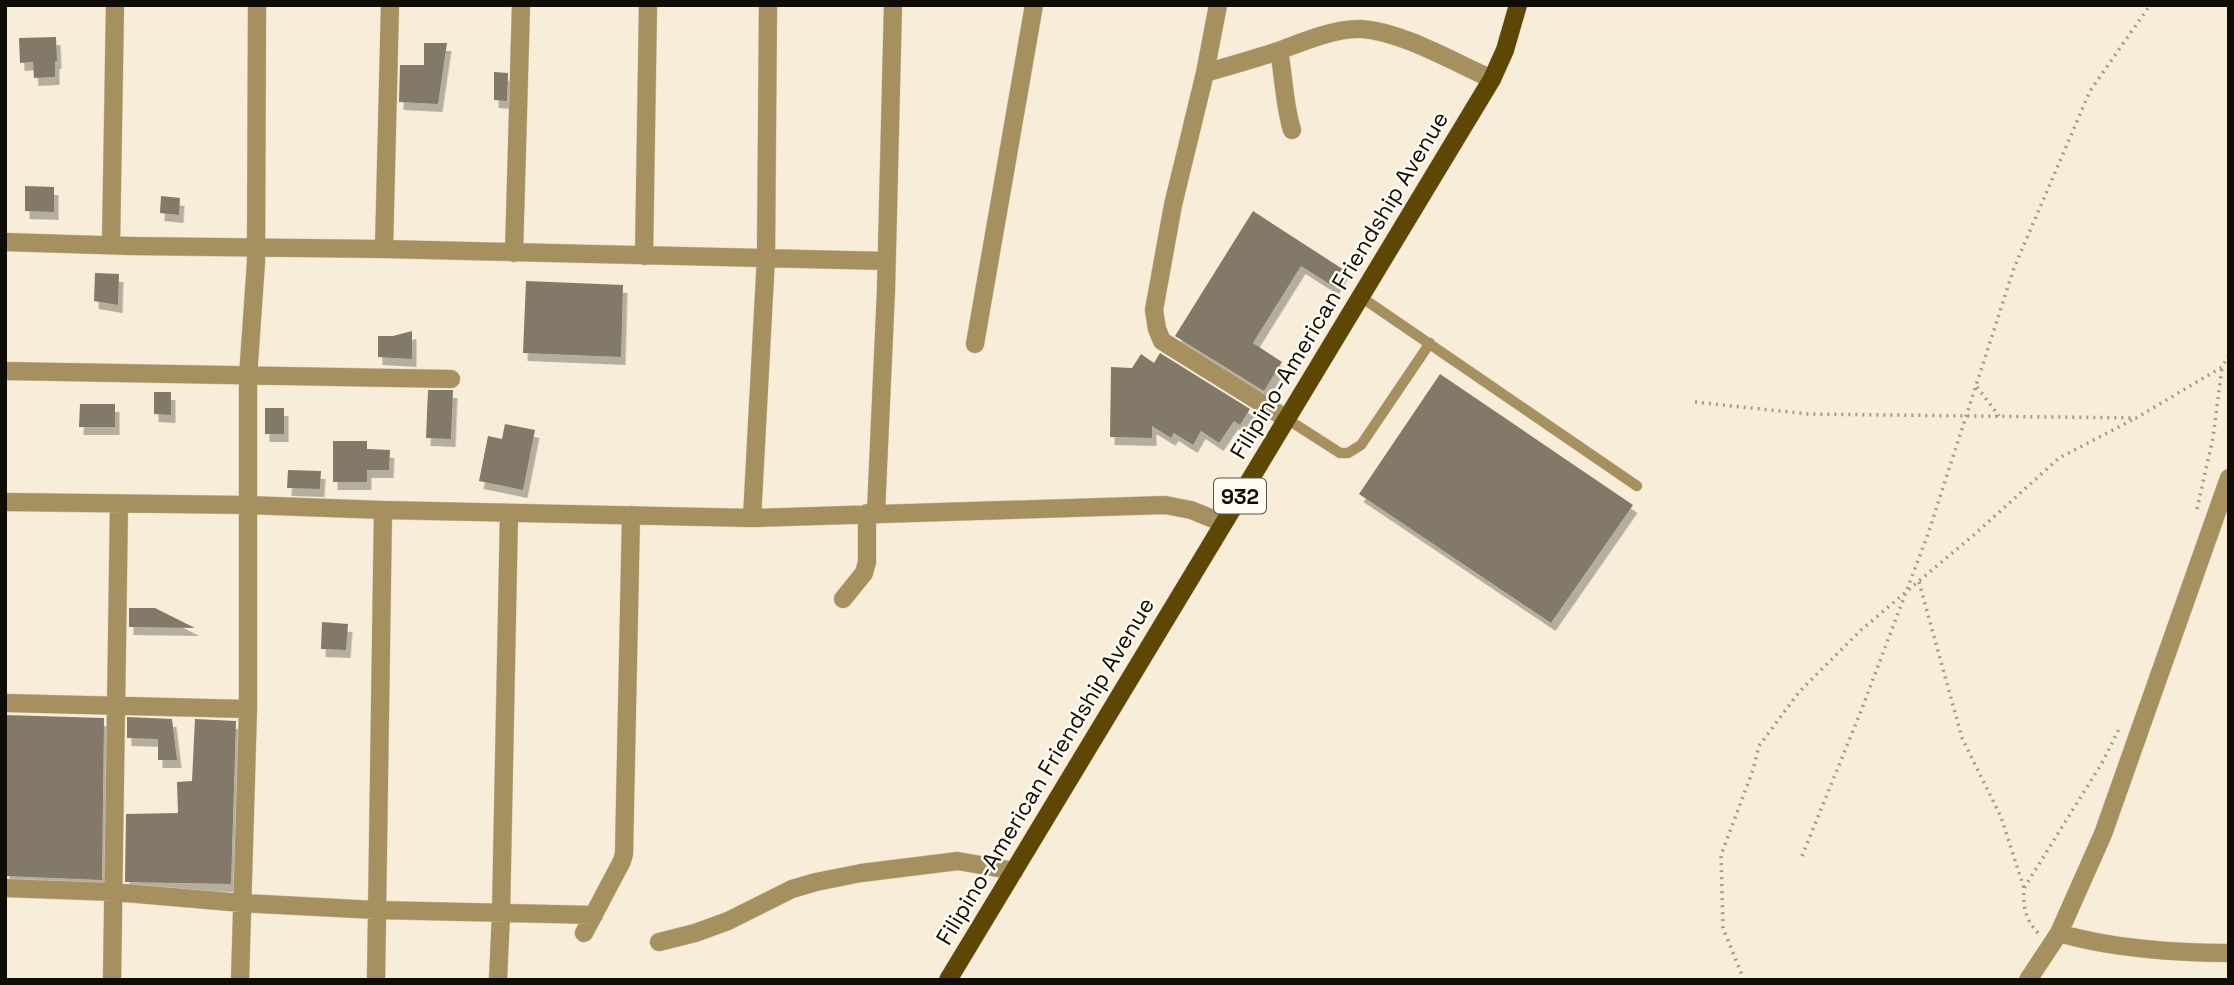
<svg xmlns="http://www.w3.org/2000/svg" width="2234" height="985" font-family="'Space Grotesk',sans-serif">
	<defs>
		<filter id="shadow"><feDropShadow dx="4.5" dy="8" stdDeviation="0" flood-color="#0004"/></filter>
	</defs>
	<rect width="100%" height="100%" fill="#f7edd8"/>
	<path fill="#827967" filter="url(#shadow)" d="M56 37 57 61H55V77L34 78 33 62 20 63 19 38Z
		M424 43H447L438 104 399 102 400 65H424Z
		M494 72 508 73 507 101 494 100Z
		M25 186 54 187V212L25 211Z
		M161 196 180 198 179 215 160 213Z
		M1253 211 1344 270 1334 287 1301 266 1253 343 1282 362 1264 391 1175 336Z
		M95 273 119 274 118 305 94 301Z
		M526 281 623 285 621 357 523 353Z
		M412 331V359L378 357V336H393Z
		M1160 353 1250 409 1240 425 1234 421 1219 443 1201 431 1193 445 1174 433 1171 438 1152 426V438L1110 437 1111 367 1132 368 1141 354 1154 363Z
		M1440 374 1633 505 1551 623 1359 494Z
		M428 390H453L451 439 426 438Z
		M154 392H171V415L154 414Z
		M80 404H115V427H79Z
		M265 408H284V434H265Z
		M505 424 535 430 523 490 479 481 488 436 502 439Z
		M333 441H367V449L390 450 389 470H367V482H333Z
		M288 470 321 471 320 489 287 488Z
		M129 608H155L195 628 129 627Z
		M322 622 348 624 346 650 321 649Z
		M5 715 104 718 102 880 5 876Z
		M127 717 172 719 177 760H158V739L127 738Z
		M195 719 236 721 231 884 125 882 126 814 178 813 177 782 192 781Z"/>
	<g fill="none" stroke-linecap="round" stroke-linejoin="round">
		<g stroke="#d2c9b6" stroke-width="11">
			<path id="service" d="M1361 297 1637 486
				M1287 419 1340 453H1348L1361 445 1430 343"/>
		</g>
		<g stroke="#d2c9b6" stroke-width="19">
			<path id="minor" d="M1218 5 1205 73C1229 66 1254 59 1278 51 1302 42 1335 28 1361 29 1401 31 1455 63 1492 79
				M1279 51C1284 78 1284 104 1292 130
				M1205 73 1173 205 1154 310 1157 329 1162 341 1287 419
				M5 242 131 246 384 249 886 261
				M111 245 115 5
				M384 249 390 5
				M514 253 521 5
				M644 256 648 5
				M975 344 1034 5
				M5 371 451 379
				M5 502 249 505 383 510 752 518 1165 505 1191 510 1223 523
				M876 512 886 290 893 5
				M752 518 766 257 768 5
				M843 599 864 573 867 562V513
				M5 703 248 709
				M5 888 114 892 242 903 376 910 594 915
				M584 933 622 861 624 854 631 515
				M2059 933C2109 948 2176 953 2229 953
				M659 942 695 933 728 921 792 889 816 882 861 873 958 861 1014 871
				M112 980 119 505
				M240 980 248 709V377L256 262 257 5
				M376 980 383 510
				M498 980 501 914 509 513
				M2028 980 2059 933 2103 834 2229 478"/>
		</g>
		<g stroke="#d2c9b6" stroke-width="19">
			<path id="primary" d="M948 980 1492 79 1505 50 1518 5"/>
		</g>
		<path stroke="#a29b8b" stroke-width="3.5" stroke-dasharray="2 5" stroke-linecap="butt" d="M1977 387 1999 416
			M1695 402 1808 414 2136 418 2222 367 2229 355
			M2197 509 2213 438 2222 367
			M1919 582 1962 738 2001 817 2024 888
			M1802 856 1861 711 1928 534 2014 268 2090 91 2150 5
			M2038 933C2025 919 2023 907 2024 888L2102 763 2120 727
			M1744 980 1723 928 1721 855 1753 770 1759 746 1799 692 1861 630 1976 533 2059 458 2136 418"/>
		<use href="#service" stroke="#a7905f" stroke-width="10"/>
		<use href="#minor" stroke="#a7905f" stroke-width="18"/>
		<use href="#primary" stroke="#5e4604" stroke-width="18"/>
	</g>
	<g text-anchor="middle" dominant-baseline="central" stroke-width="5" stroke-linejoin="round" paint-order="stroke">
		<rect fill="#fffbf3" stroke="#58544d" stroke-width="2" x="1214" y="478.5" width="52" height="35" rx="5"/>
		<g font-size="21" font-weight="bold" fill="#100d06">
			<text x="1240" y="496">932</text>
		</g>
		<g font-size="23" fill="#100d06" stroke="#fffbf3">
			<text transform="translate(1339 285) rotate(-59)">Filipino-American Friendship Avenue</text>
			<text transform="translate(1045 771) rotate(-59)">Filipino-American Friendship Avenue</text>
		</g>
	</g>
	<rect width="2234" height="985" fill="none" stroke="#100d06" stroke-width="14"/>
</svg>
